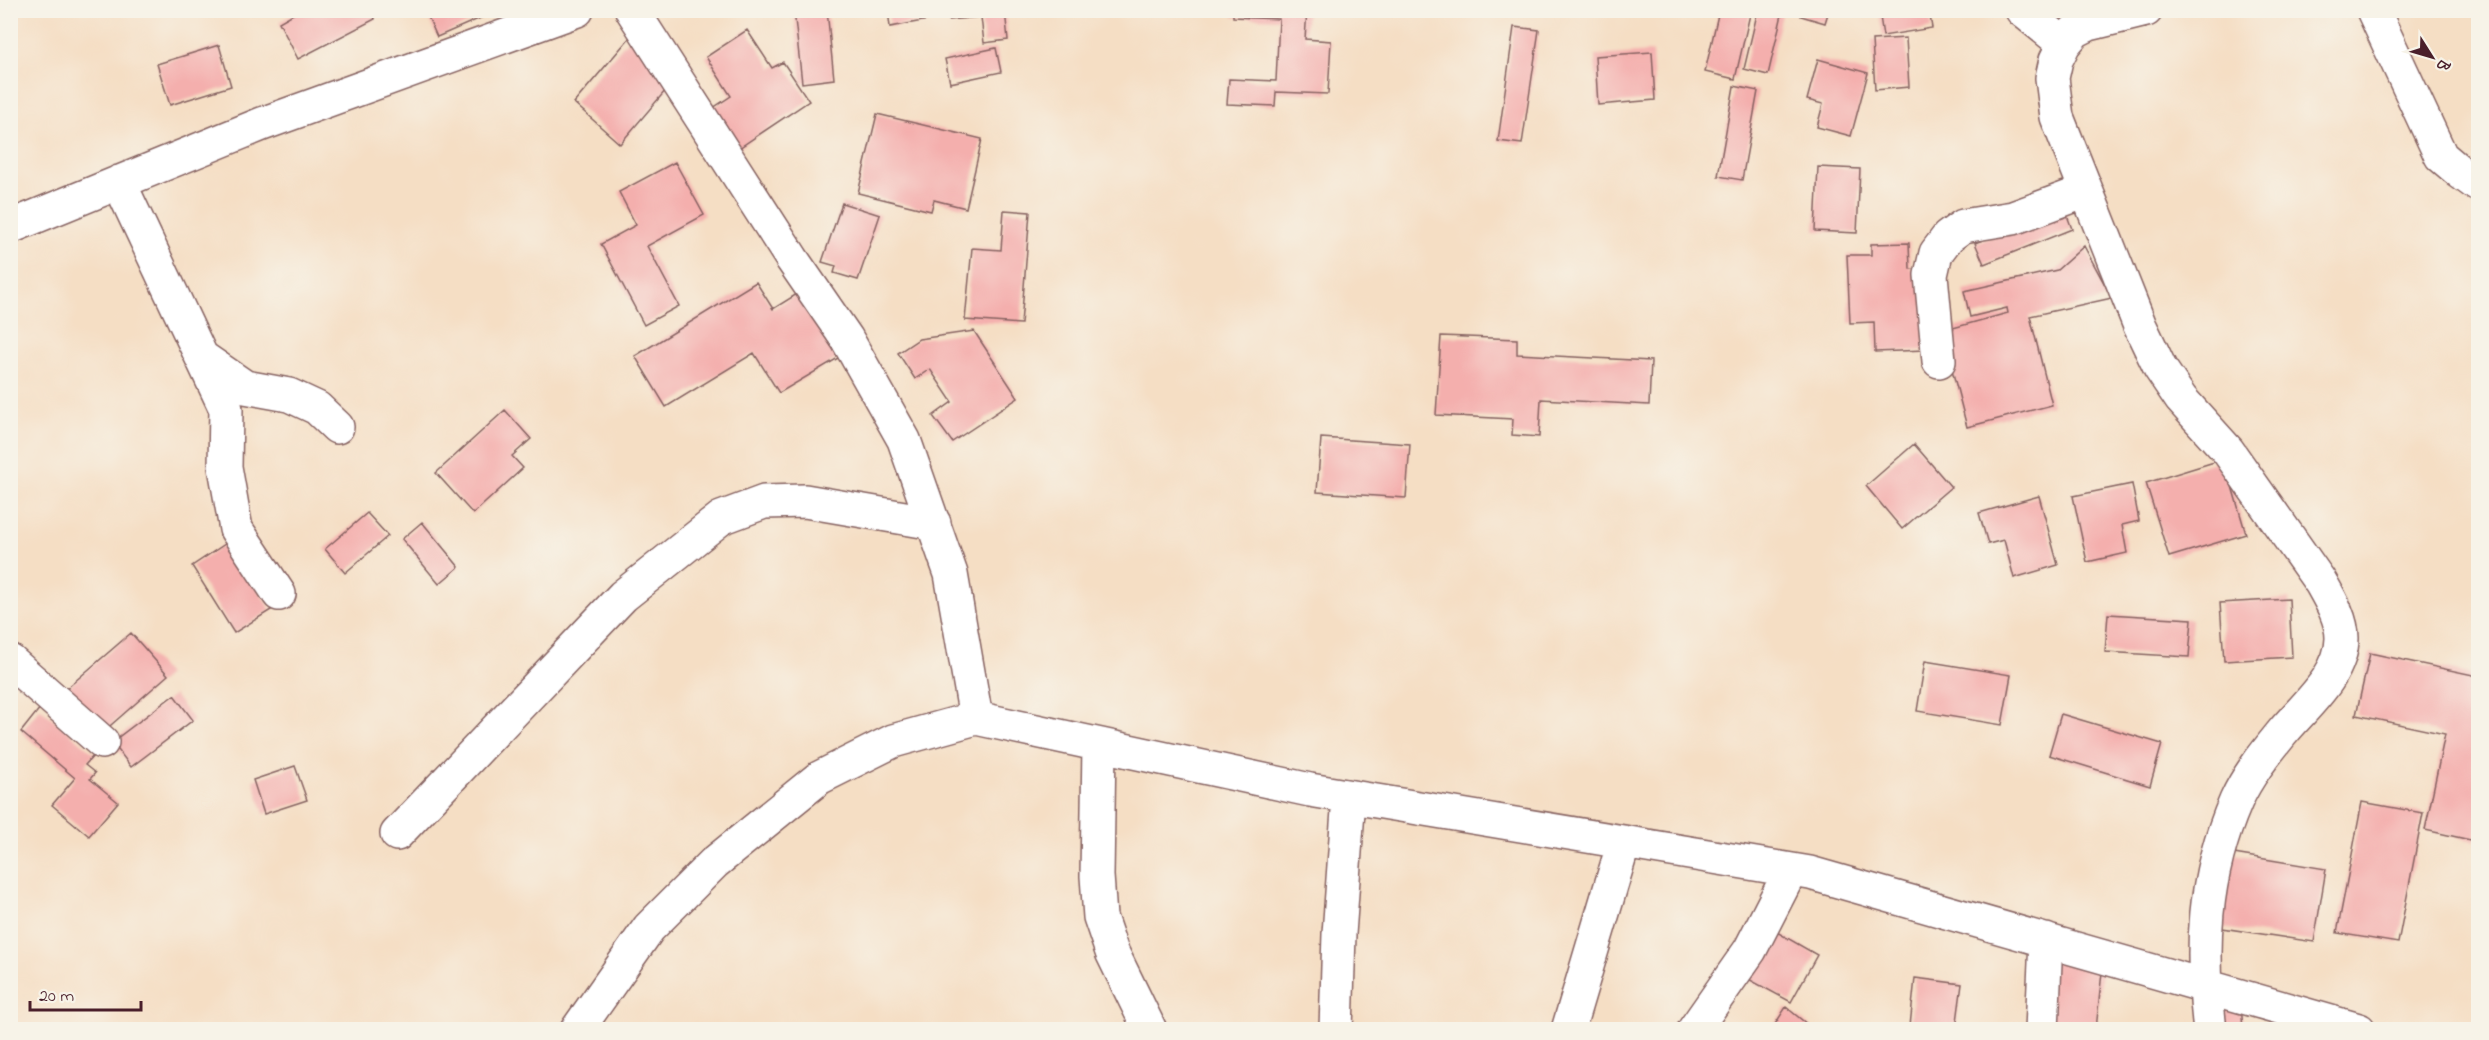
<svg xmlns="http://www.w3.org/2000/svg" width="2489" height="1040" font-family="'Indie Flower',sans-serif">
	<rect width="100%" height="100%" fill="#f7f3e8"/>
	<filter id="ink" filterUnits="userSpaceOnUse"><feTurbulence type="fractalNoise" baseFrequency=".0167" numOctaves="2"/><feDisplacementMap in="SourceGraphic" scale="12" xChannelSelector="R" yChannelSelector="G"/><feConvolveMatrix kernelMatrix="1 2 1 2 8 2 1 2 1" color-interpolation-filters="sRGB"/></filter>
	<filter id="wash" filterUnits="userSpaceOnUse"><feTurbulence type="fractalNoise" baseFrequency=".008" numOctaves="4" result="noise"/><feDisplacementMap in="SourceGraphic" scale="24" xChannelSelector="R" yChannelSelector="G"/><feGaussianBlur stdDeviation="1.35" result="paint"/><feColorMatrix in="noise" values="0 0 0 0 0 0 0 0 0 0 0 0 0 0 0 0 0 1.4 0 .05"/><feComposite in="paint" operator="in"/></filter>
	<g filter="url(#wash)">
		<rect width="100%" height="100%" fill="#f5dec4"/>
		<g id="blocks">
			<path fill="#f4afad" d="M300 10H370L375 19 298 59 279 22Z
				M425 10H499L437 37Z
				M794 10H827L834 79 802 83Z
				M888 10H932L934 19 890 27Z
				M948 10H1005L1008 40 984 43 981 17 949 20Z
				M1233 10H1307L1305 39 1331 41 1328 94 1276 92 1275 106 1227 104 1229 79 1276 81 1279 19 1233 17Z
				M1719 10H1751L1735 79 1705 72Z
				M1758 10H1783L1768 75 1744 69Z
				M1803 10H1829L1825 23 1801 16Z
				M1879 10H1929L1932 28 1883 36Z
				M1514 27 1539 30 1522 144 1498 141Z
				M637 29 672 83 620 144 574 103Z
				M747 30 772 68 783 62 809 101 739 148 713 108 731 96 706 57Z
				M1906 38 1909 87 1875 90 1872 40Z
				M219 45 231 86 170 105 157 64Z
				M996 48 1001 72 950 83 945 59Z
				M1652 52 1655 100 1598 105 1595 56Z
				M1818 59 1868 73 1851 136 1817 127 1823 104 1807 100Z
				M1734 86 1758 91 1742 180 1718 176Z
				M877 114 982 139 966 208 934 200 931 211 858 193Z
				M675 162 704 215 647 246 679 306 644 325 601 244 636 225 619 192Z
				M1818 167 1860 169 1857 233 1815 231Z
				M842 203 880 215 858 280 834 273 836 266 822 262Z
				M2064 207 2072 229 1984 264 1975 243Z
				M1004 210 1030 212 1021 324 965 320 972 248 1001 250Z
				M1909 243 1910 269 1922 268 1925 350 1875 352 1874 322 1850 323 1847 255H1871V244Z
				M2084 246 2112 298 2030 316 2052 405 1967 427 1942 331 2008 313 2007 308 1970 317 1964 291 2057 270Z
				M756 282 773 309 805 289 845 354 779 393 754 353 666 407 635 356Z
				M974 331 1018 398 952 442 933 416 952 402 930 369 915 379 898 353 919 339Z
				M1441 336 1517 339V354L1651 361 1649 405 1541 399 1539 437 1512 435 1513 419 1436 415Z
				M505 410 531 439 512 456 523 468 473 514 436 473Z
				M1321 438 1410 444 1406 498 1317 492Z
				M1914 444 1951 487 1902 529 1866 486Z
				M2224 459 2246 534 2169 557 2146 483Z
				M2132 484 2139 521 2122 525 2127 553 2087 562 2073 496Z
				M2039 496 2058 565 2014 578 2004 540 1988 544 1979 513Z
				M367 513 388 536 345 573 325 549Z
				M422 522 459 567 439 584 402 539Z
				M228 542 271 610 234 633 192 566Z
				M2289 599 2292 657 2224 661 2220 603Z
				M2108 614 2192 619 2189 657 2105 652Z
				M131 633 168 675 103 732 66 689Z
				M2370 653 2478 676V824L2475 841 2425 830 2445 734 2356 715Z
				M1925 661 2011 675 2002 725 1917 711Z
				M174 695 193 720 131 767 112 742Z
				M40 708 95 754 85 765 95 773 90 779 118 802 89 836 52 805 75 778 21 732Z
				M2061 714 2162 744 2150 786 2049 755Z
				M295 766 307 800 264 814 253 780Z
				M2362 802 2423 813 2398 943 2337 933Z
				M2228 853 2326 869 2314 942 2216 927Z
				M1768 927 1817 955 1791 1002 1741 975Z
				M2054 955 2102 972 2096 1029H2046Z
				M1915 978 1962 984 1956 1029 1910 1026Z
				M2241 1005 2243 1029H2218L2216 1007Z
				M1786 1007 1813 1029H1772Z"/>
		</g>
	</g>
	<g filter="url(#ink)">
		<use href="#blocks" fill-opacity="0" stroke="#866261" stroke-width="1.5"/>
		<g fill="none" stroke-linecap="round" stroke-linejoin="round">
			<g stroke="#866261" stroke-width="36">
				<path id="minor" d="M632 10 792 259 847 339 904 440 951 574 976 718
					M2022 10 2064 44
					M2146 10 2089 24 2075 31 2064 44 2056 60 2052 78 2057 117 2140 326 2160 368 2181 399 2228 451 2321 583C2330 599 2342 619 2342 638 2342 676 2304 706 2282 733 2265 754 2247 776 2236 801 2203 877 2200 949 2210 1030
					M2373 10 2441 156 2460 172 2478 185
					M119 182 226 409 225 467 236 529 279 594
					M10 227 262 124 577 10
					M203 358 245 387 289 395 317 408 337 427
					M1939 361 1931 275 1936 253 1948 237 1963 226 2013 218 2086 191
					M10 661 102 742
					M1099 745 1097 876 1100 917 1112 952 1150 1030
					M397 834 623 596 721 518 764 502 805 501 934 523
					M577 1030 649 928 714 863 819 778 893 741 976 718 1310 790 1810 873 2359 1030
					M1336 1030 1339 934 1349 797
					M1568 1030 1624 842
					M1694 1030 1750 950 1791 870
					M2042 1030 2046 940"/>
			</g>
			<use href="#minor" stroke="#fff" stroke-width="33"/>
		</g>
	</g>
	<rect width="2489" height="1040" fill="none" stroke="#f7f3e8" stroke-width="36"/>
	<g transform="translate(2432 57) rotate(127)" stroke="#f7f3e8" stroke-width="4.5" paint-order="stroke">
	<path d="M0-4.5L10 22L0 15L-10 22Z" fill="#4a1f2b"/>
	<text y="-9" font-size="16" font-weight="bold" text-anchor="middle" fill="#4a1f2b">B</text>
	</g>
	<path d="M30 1001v9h111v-9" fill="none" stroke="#4a1f2b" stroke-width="3"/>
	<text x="39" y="1001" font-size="18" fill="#4a1f2b" stroke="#f7f3e8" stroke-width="4.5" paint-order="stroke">20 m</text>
</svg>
